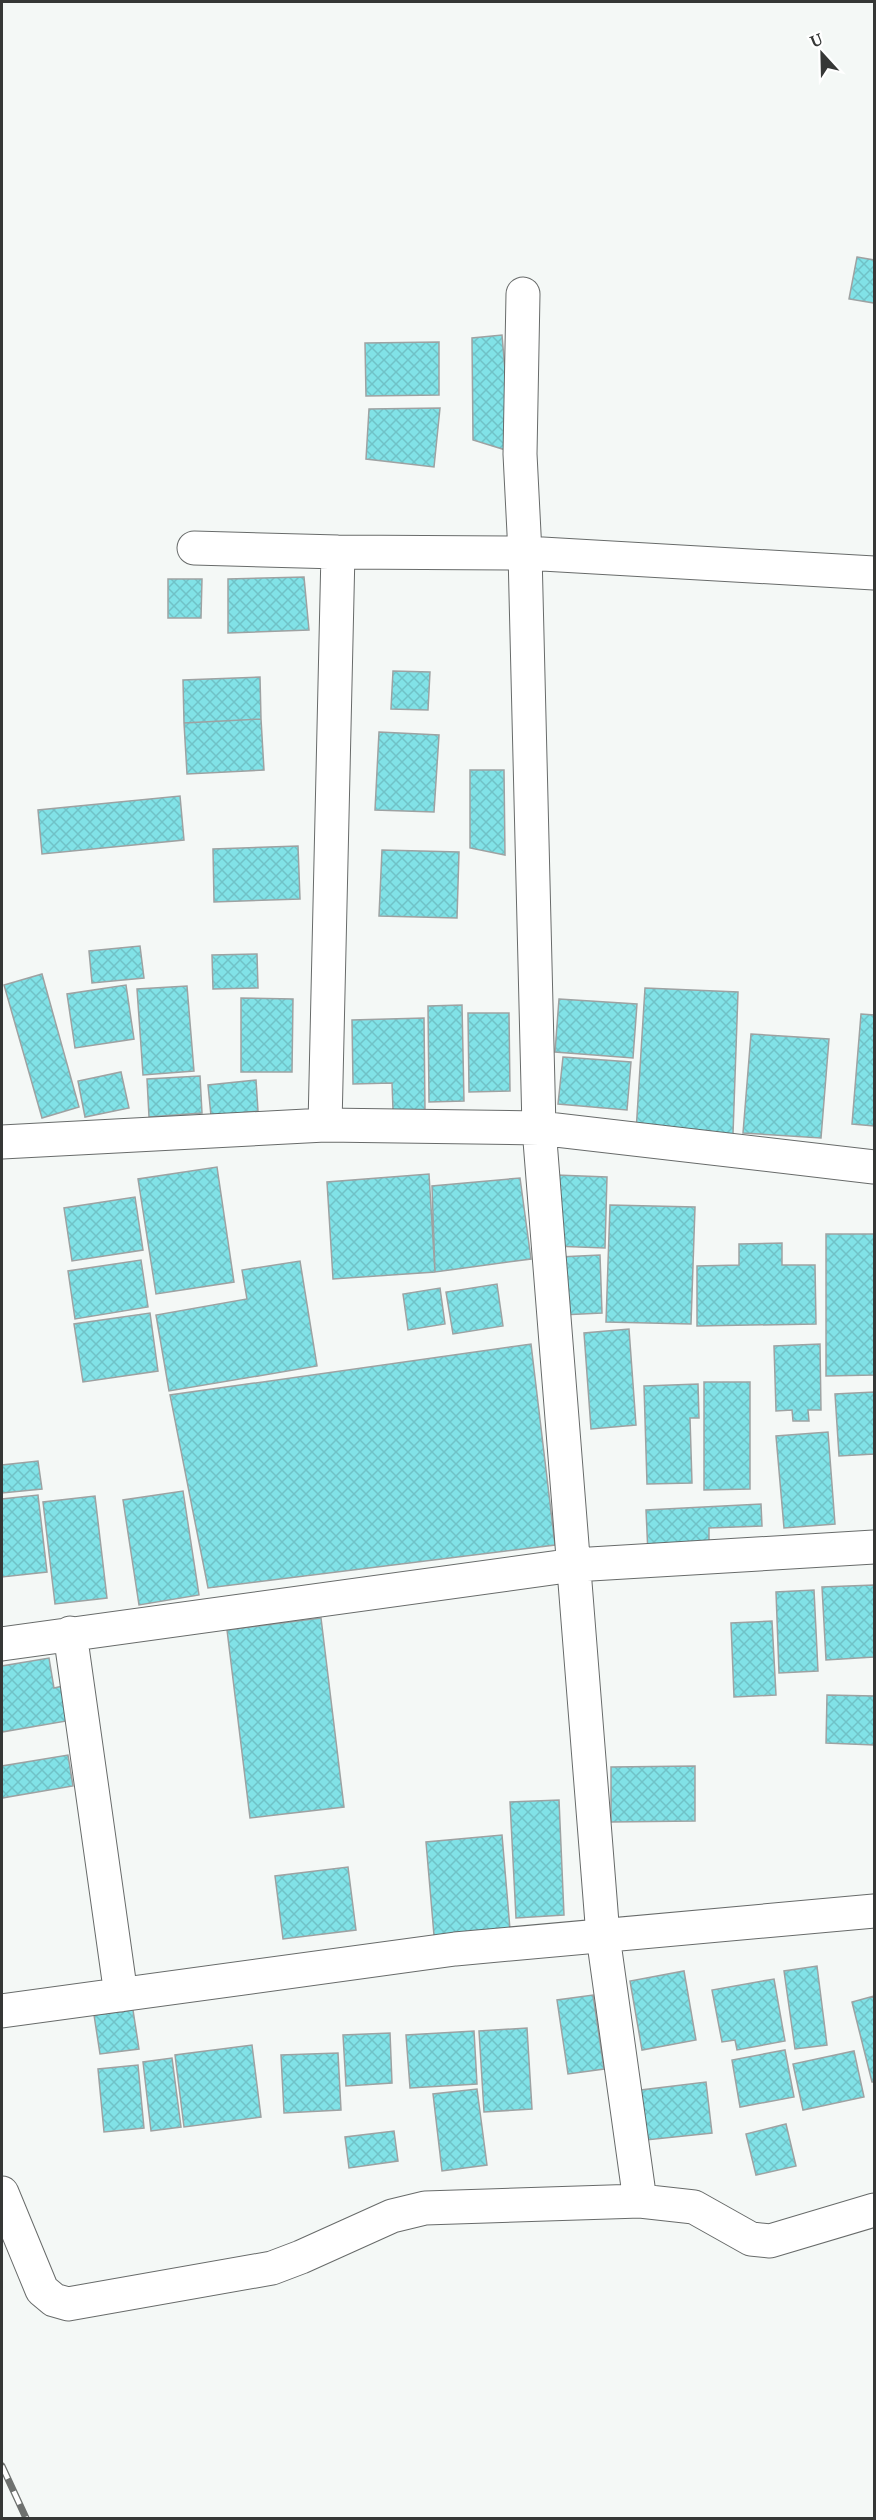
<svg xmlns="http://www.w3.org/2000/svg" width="876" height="2520" font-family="'PT Serif',serif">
	<defs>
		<pattern id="building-cross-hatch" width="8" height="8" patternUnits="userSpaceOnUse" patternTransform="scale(1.5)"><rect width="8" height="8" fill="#81e2e7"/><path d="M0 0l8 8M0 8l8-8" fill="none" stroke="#70c2c7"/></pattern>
	</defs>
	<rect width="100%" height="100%" fill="#f4f8f6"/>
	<path fill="url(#building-cross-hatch)" stroke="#9ea2a2" stroke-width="1.5" d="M857 257 874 260V303L849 299Z
		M502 335 512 452 473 440 472 338Z
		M439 342V395L366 396 365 343Z
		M440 408 434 467 366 459 369 409Z
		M304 577 309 630 228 633V579Z
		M168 579H202L201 618H168Z
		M393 671 430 672 428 710 391 709Z
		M260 677 261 719 184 723 183 680Z
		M261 719 264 770 187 774 184 723Z
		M379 732 439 735 434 812 375 810Z
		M470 770H504L505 855 470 848Z
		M180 796 184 840 42 854 38 810Z
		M298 846 300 899 214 902 213 849Z
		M382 850 459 852 457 918 379 916Z
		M140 946 144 978 92 983 89 951Z
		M257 954 258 988 213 989 212 955Z
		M42 974 79 1107 42 1118 4 985Z
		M126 985 134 1039 75 1048 67 994Z
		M187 986 194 1071 143 1075 137 989Z
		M645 988 738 992 733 1134 636 1132Z
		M241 998 293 999 292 1072H241Z
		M559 999 637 1004 633 1058 555 1052Z
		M462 1005 464 1101 429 1102 428 1006Z
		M468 1013H509L510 1091 469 1092Z
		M861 1014 874 1015V1126L852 1124Z
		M424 1018 425 1110H393L392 1083 353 1084 352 1020Z
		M751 1034 829 1039 821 1138 743 1133Z
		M563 1057 631 1062 627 1110 558 1104Z
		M121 1072 129 1108 85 1117 78 1081Z
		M200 1076 202 1113 149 1117 147 1079Z
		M256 1080 258 1111 211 1116 208 1085Z
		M217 1167 234 1282 156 1294 138 1179Z
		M429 1174 435 1272 333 1279 327 1182Z
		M556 1175 607 1177 605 1248 553 1246Z
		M520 1178 531 1259 435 1272 432 1186Z
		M135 1197 143 1250 72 1261 64 1208Z
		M610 1205 695 1207 691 1324 606 1322Z
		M826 1234H874V1375L826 1376Z
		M782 1243V1265H815L816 1324 697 1326V1266L739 1265V1244Z
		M600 1255 602 1313 561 1315 559 1257Z
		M141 1260 148 1307 75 1319 68 1271Z
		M300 1261 317 1366 169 1391 156 1315 247 1299 242 1270Z
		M497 1284 503 1326 453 1334 446 1292Z
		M440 1288 445 1324 408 1330 403 1294Z
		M150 1313 158 1371 83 1382 74 1324Z
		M629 1329 636 1425 591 1429 584 1333Z
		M531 1344 555 1545 208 1588 170 1395Z
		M820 1344 821 1410H808L809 1421H793L792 1410 776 1411 774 1346Z
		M704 1382H750V1489L704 1490Z
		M698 1384 699 1418H690L692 1483 647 1484 644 1386Z
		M874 1392V1454L839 1456 835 1394Z
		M828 1432 835 1524 784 1528 776 1436Z
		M38 1461 42 1489 2 1493V1465Z
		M183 1491 199 1595 139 1605 123 1500Z
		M38 1495 47 1572 2 1577V1499Z
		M95 1496 107 1598 55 1604 43 1502Z
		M761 1504 762 1526 709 1528V1551L648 1554 646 1510Z
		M874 1585V1657L826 1660 822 1587Z
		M814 1590 818 1671 779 1673 776 1592Z
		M321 1618 344 1807 250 1818 227 1630Z
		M772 1621 776 1695 734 1697 731 1623Z
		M49 1658 54 1688 72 1684 78 1719 2 1732V1666Z
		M827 1695 874 1696V1745L826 1743Z
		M68 1755 73 1786 2 1798V1766Z
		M695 1766V1821L611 1822V1767Z
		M559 1800 564 1915 516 1918 510 1802Z
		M502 1835 511 1941 435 1947 426 1842Z
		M348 1867 356 1930 283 1939 275 1876Z
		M817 1966 827 2045 795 2049 784 1971Z
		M684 1971 696 2040 642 2050 630 1981Z
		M774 1979 785 2041 737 2050 735 2040 722 2042 712 1990Z
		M593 1995 604 2069 568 2074 557 2000Z
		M874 1996V2082H872L852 2002Z
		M133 2010 139 2049 100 2054 94 2015Z
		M527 2028 532 2109 484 2112 479 2031Z
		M474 2031 477 2084 410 2088 406 2035Z
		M390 2033 392 2083 346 2086 343 2035Z
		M252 2045 261 2117 184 2127 175 2055Z
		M785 2050 794 2097 740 2107 732 2060Z
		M854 2051 864 2097 803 2110 793 2064Z
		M338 2053 341 2110 284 2113 281 2055Z
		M172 2058 181 2127 151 2131 143 2062Z
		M138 2065 144 2128 104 2132 98 2069Z
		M706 2082 712 2133 646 2140 641 2090Z
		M477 2089 487 2165 442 2171 433 2094Z
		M786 2124 796 2166 756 2175 746 2134Z
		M394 2131 398 2161 349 2168 345 2137Z"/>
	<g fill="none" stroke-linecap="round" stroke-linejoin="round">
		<g stroke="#686b6a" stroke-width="35">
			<path id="minor" d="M523 294 520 454 525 553 539 1128 603 1936 640 2201
				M194 548 338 552 525 553 874 573
				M325 1125 338 552
				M2 1142 325 1125 539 1128 874 1167
				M70 1633 121 1995
				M2 1644 574 1565 874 1547
				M2 2011 455 1949 874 1911
				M2 2193 42 2290 54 2300 68 2304 272 2268 301 2257 392 2216 425 2208 640 2201 694 2207 751 2239 770 2241 874 2210"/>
		</g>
		<use href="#minor" stroke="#fff" stroke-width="33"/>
		<g stroke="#6e716f" stroke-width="7">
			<path id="rail" d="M2 2466 26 2518"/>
		</g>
		<use href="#rail" stroke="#fff" stroke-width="4.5" stroke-dasharray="14" stroke-linecap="butt"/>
	</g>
	<rect width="876" height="2520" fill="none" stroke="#353736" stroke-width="6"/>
	<g transform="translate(822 54) rotate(338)" stroke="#ffffff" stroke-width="4.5" paint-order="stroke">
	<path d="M0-4.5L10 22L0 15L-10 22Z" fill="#353736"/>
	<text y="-9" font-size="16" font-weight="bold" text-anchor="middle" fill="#353736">U</text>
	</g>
</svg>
